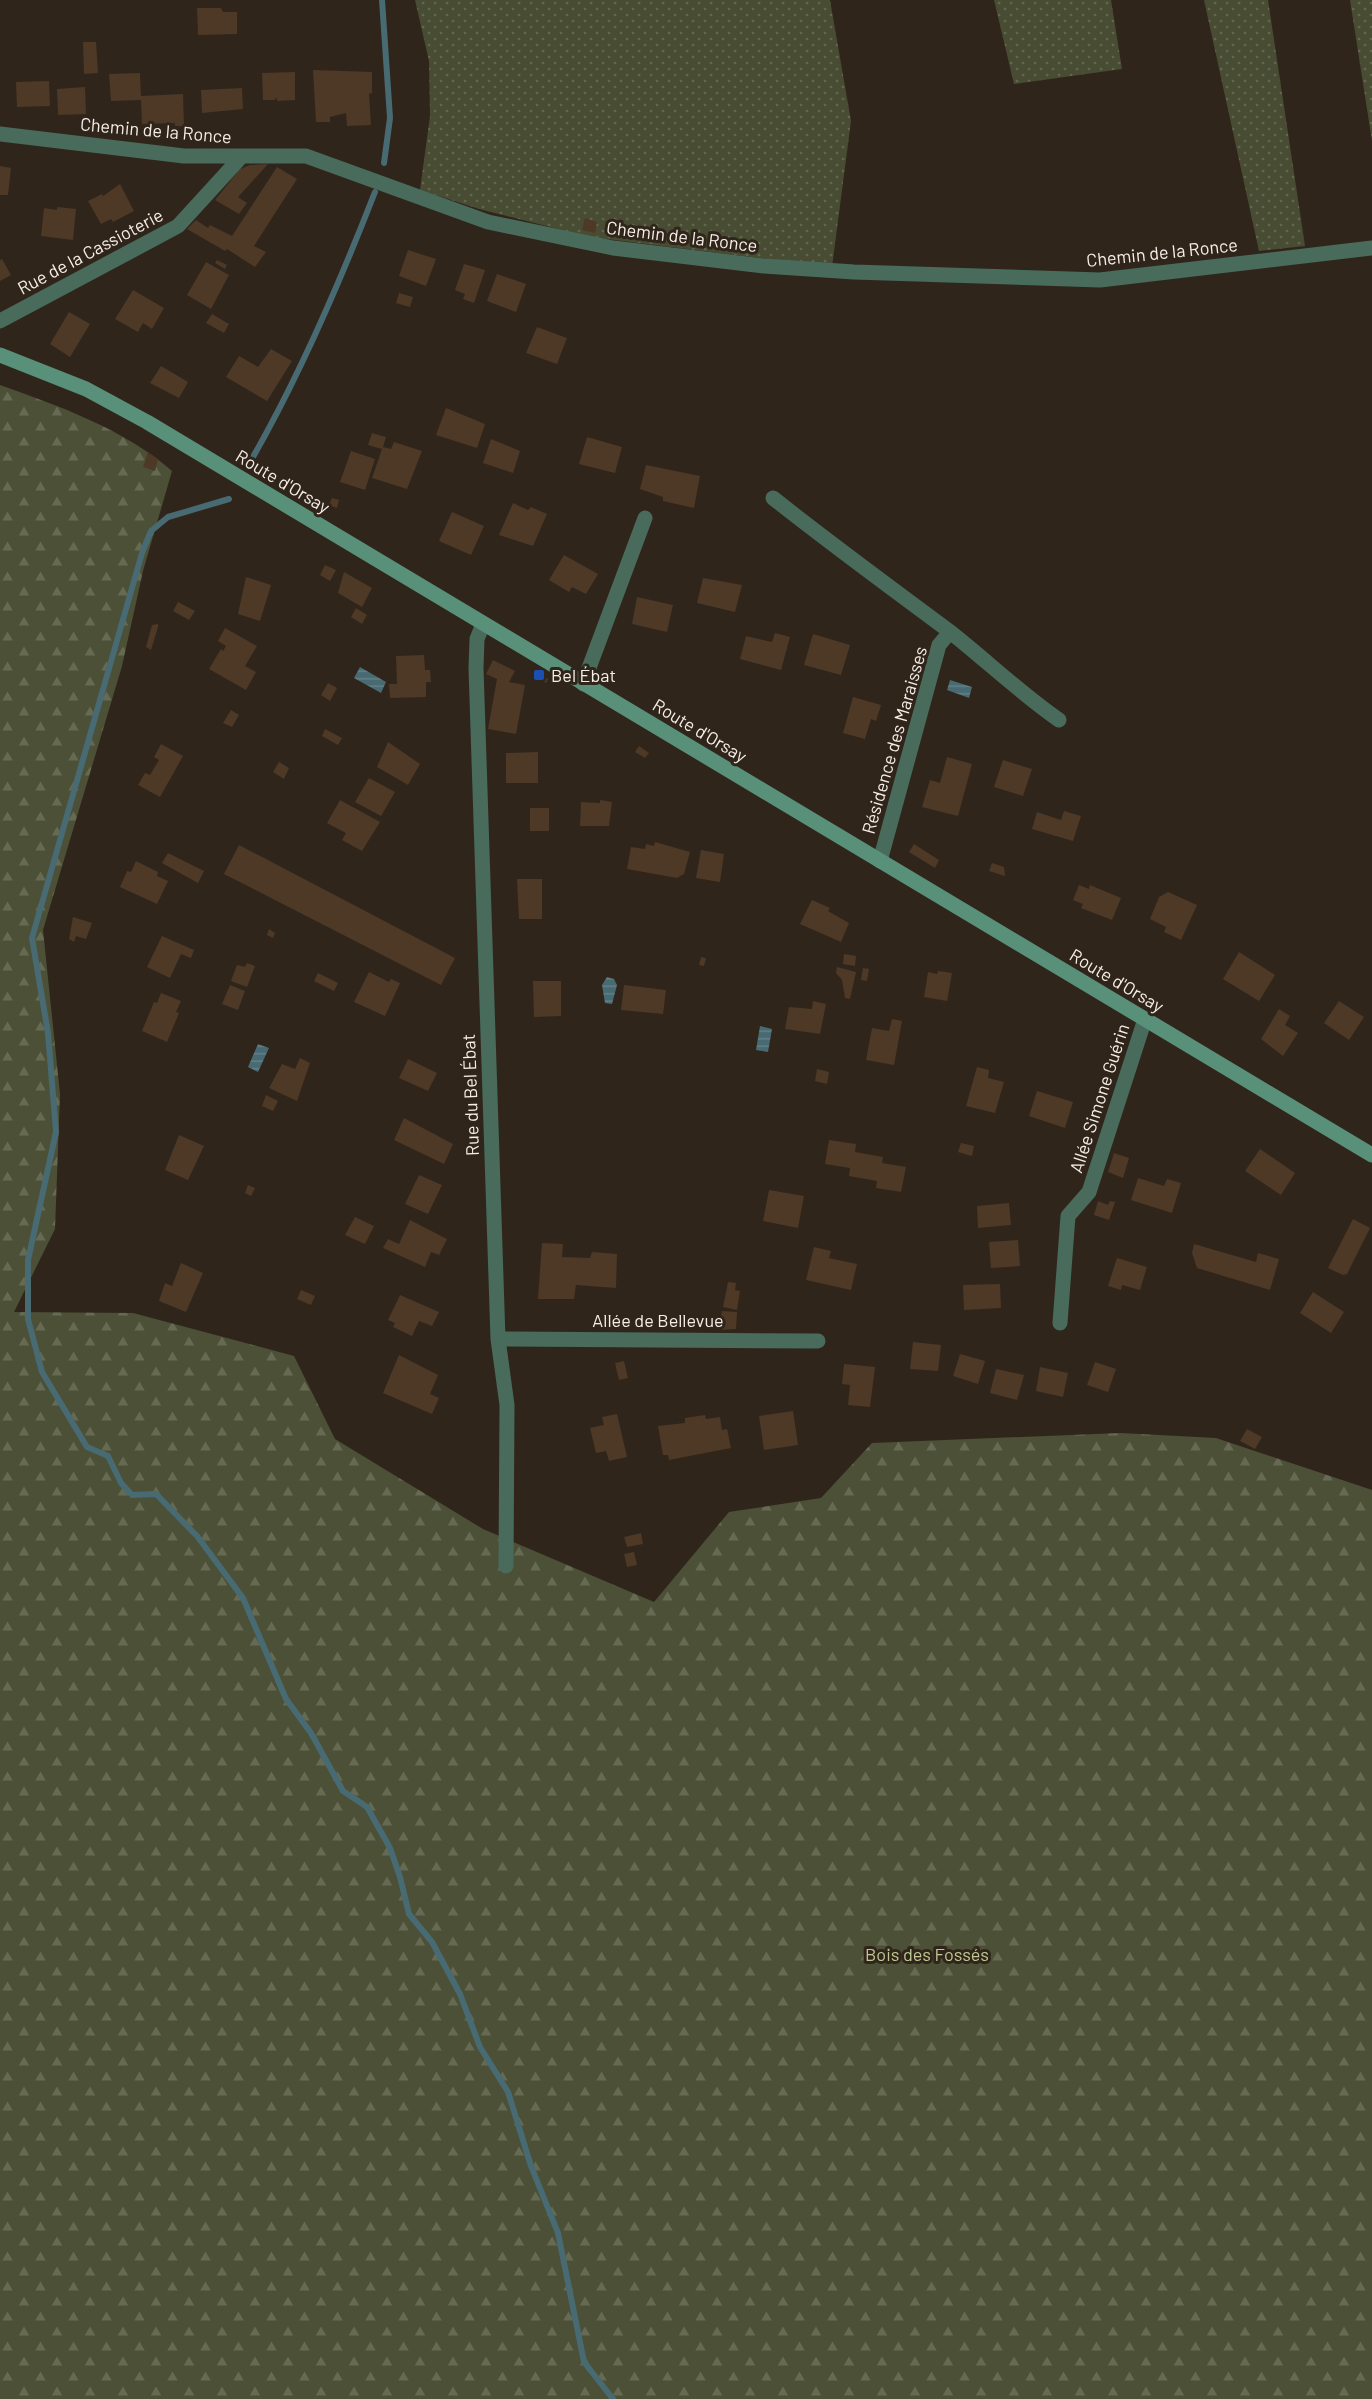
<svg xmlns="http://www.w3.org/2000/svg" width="1372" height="2399" font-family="Barlow,sans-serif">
	<defs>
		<pattern id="grass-dots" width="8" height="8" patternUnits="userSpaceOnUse" patternTransform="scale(1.5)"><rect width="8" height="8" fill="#474c33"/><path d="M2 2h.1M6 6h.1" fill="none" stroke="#626651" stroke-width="1.8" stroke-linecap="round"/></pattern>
		<pattern id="forest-firs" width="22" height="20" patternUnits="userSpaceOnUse" patternTransform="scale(1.5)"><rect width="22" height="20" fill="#4b5036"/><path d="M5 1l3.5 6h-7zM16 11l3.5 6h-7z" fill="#666a53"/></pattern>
		<pattern id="water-rules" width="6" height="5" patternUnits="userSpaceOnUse" patternTransform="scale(1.5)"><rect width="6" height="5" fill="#486a73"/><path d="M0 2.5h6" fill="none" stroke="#638087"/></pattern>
	</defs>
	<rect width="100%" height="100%" fill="#30251b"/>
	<path fill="url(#grass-dots)" d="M415 0H830L851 121 832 267 590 237 479 209 420 190 430 116 429 61Z
		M994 0H1111L1122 69 1014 84Z
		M1204 0H1268L1305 246 1259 251Z
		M1350 0H1372V141Z"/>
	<path fill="url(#forest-firs)" d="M0 385C59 406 124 429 172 471L143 571 122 666 43 930 60 1094 55 1229 14 1312 133 1313 294 1356 335 1439 483 1529 654 1602 729 1512 821 1498 872 1443 1120 1433 1216 1438 1372 1490V2399H0Z"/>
	<path fill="url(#water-rules)" d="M360 667 386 682 381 693 354 678Z
		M950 680 972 687 969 698 947 690Z
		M607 977 614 979 617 985 612 1004 605 1003 602 985Z
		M760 1026 772 1029 768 1052 756 1050Z
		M258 1044 269 1048 258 1072 248 1067Z"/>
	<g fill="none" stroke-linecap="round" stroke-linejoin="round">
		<path stroke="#486a73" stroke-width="6" d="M382 0 390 118 384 163
			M253 457C301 373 340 282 375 192
			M229 499 168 517 151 531 142 553 32 938 48 1033 56 1132 28 1260V1319L42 1372 87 1447 108 1456 121 1483 132 1495 156 1494 197 1536 243 1598 286 1699 311 1733 343 1791 367 1807 390 1848 400 1877 409 1914 432 1942 460 1994 480 2047 508 2092 531 2166 558 2233 584 2362 613 2399"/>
	</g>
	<path fill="#4d3926" d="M197 8H221L223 12H237V34L198 35Z
		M83 42H96L98 73 84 74Z
		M313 70 372 72V93L369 94 371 125 347 126 346 113 330 117V122H316Z
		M295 72V100L277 101V97L275 100H263L262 73Z
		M140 73 141 96 183 94 184 126H175V123L142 124 141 100 111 101 109 74Z
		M49 81 50 106 17 107 16 82Z
		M85 87 86 114 58 115 57 89Z
		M242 88 243 109 202 113 201 90Z
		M268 164 238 197 247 203 239 214 215 200 240 169 250 165Z
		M0 166 11 168 8 195H0Z
		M277 167 297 179 254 246 266 252 255 267 227 249 225 251 187 229 196 220 208 228 210 225 232 236Z
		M120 184 134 211 113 222 111 219 101 224 88 201 102 194 103 196Z
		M57 207 76 209 73 240 41 236 44 208 57 210Z
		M585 218 597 222 595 233 582 230Z
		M408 250 436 259 426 286 399 276Z
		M2 259 11 275 0 281V260Z
		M217 260 227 265 225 269 215 263Z
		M206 262 229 275 211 309 187 295Z
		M464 264 485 270 474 303 463 299 465 294 455 290Z
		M497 274 526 284 516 312 487 301Z
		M133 290 164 308 152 329 143 323 138 332 115 319Z
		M399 293 413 297 410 307 396 303Z
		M69 312 90 324 70 357 50 344Z
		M212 314 229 324 224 333 206 323Z
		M537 327 567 338 557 364 526 353Z
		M271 349 292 361 267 401 226 377 239 356 258 367Z
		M161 366 188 382 179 398 150 383Z
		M446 408 485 424 477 448 436 435Z
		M372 433 386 437 383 447 391 449 394 442 422 451 407 489 372 478 382 449 368 445Z
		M587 437 622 447 615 473 579 464Z
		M491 439 520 451 513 473 483 463Z
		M351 451 375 459 365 490 340 482Z
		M148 452 158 459 155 471 143 467Z
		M646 465 700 476 694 508 663 501V497L640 489Z
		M332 498 339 500 337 508 329 505Z
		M513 503 528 510 531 507 547 514 533 546 499 535Z
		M452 512 484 526 471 555 439 541Z
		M564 555 598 574 586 594 572 587 569 592 549 580Z
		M325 565 336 570 330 581 320 575Z
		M344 572 372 588 362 607 338 593Z
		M246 577 271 585 260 621 238 614Z
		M703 578 742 585 735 612 697 603Z
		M637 597 673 605 667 632 632 624Z
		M178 602 195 611 189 620 173 611Z
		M356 608 367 615 362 624 351 617Z
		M158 624V627L151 650 146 647 152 625Z
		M225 628 257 646 245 666 256 672 246 690 209 669 221 649 223 651 226 646 218 641Z
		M775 633 790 637 781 670 740 659 746 636 772 642Z
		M813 634 850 645 841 675 804 665Z
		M424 655 425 670H430L431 682H426V697L390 698 389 684H397L396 656Z
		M493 660 515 671 509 682 525 685 516 734 488 729 497 679 486 674Z
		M540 674 548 679 546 683 538 678Z
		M328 683 337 688 330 701 321 695Z
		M853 697 881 705 876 721 871 719 865 739 843 733Z
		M231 710 239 715 232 727 223 723Z
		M325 729 342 738 338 745 322 736Z
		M388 742 420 764 408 785 377 767Z
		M161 744 183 756 160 797 138 785 145 773 150 775 159 760 154 757Z
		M639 746 649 753 645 758 635 752Z
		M538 752V783H506V753Z
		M947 757 972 764 958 816 922 807 930 780 940 783Z
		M1003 760 1032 769 1023 796 994 787Z
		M279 762 289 768 284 779 273 772Z
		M369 778 395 792 381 816 355 802Z
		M340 800 380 822 362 851 342 840 346 833 327 823Z
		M600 800 612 802 609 826H580L581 802 600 803Z
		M530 808H549V831H530Z
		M1064 811 1081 816 1073 841 1032 829 1037 812 1061 820Z
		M655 842 690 852 684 874 677 878 627 869 631 847 645 849 646 844 654 846Z
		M914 844 939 860 935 868 909 852Z
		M239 845 455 958 441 985 224 874Z
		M701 850 724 854 720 882 696 878Z
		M168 853 204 871 198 883 162 863Z
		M136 861 158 872 157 876 168 881 157 904 120 887 127 871 131 872Z
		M992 863 1004 867 1005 876 989 871Z
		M517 879H542V919H519Z
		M1079 885 1089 889 1090 885 1121 898 1112 920 1081 908 1083 904 1073 900Z
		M1168 892 1197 905 1181 940 1164 932 1166 927 1150 919 1159 897Z
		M812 900 830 908 828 911 849 923 841 942 800 924Z
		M73 917 92 923 86 939 76 936 74 942 69 939Z
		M269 929 275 933 273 938 267 935Z
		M162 936 194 950 191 958 181 954 170 978 147 967Z
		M1239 952 1275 975 1259 1001 1223 979Z
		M844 954 856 956 855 966 843 964Z
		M701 957 706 958 704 966 699 965Z
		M247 963 255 966 247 987 231 981 237 965 245 967Z
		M837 967 856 972 850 999 845 998 842 980 836 973Z
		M863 968 869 969 867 981 861 980Z
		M938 971 952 973 947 1001 924 997 928 972 937 974Z
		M369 972 389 982 391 979 400 983 385 1016 354 1002Z
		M318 973 338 983 334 991 314 981Z
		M533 981H561V1016L534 1017Z
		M230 985 245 991 238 1010 222 1004Z
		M624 985 666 990 663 1014 621 1010Z
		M161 993 181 1001 176 1012 179 1013 167 1042 142 1031 154 1002 157 1003Z
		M813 1001 826 1004 820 1034 785 1029 789 1007 812 1009Z
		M1339 1001 1364 1017 1349 1040 1324 1023Z
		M1279 1009 1290 1016 1285 1025 1298 1033 1283 1056 1261 1039Z
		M892 1019 902 1021 894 1065 866 1060 872 1028 889 1031Z
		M300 1058 310 1063 297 1101 269 1088 282 1064 295 1069Z
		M408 1059 437 1073 428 1091 399 1078Z
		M977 1067 989 1070 988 1078 1004 1082 995 1113 966 1106Z
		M817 1069 829 1072 827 1084 815 1081Z
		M1037 1091 1073 1102 1065 1128 1029 1116Z
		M266 1095 278 1101 273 1111 262 1106Z
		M404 1118 453 1144 444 1164 394 1140Z
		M179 1135 204 1146 188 1180 165 1170Z
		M829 1140 856 1144 855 1152 883 1157 882 1163 906 1167 901 1192 876 1188 877 1181 849 1176 850 1168 825 1164Z
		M961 1143 974 1146 972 1156 958 1152Z
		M1260 1149 1295 1173 1281 1195 1245 1171Z
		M1114 1153 1129 1158 1123 1178 1108 1172Z
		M419 1175 442 1185 428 1214 405 1204Z
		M1138 1178 1164 1186 1167 1179 1181 1183 1172 1213 1131 1200Z
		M248 1185 255 1188 251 1196 245 1193Z
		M769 1190 804 1196 798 1228 763 1221Z
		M1098 1201 1108 1205 1110 1201 1115 1202 1109 1220 1094 1215Z
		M1009 1203 1011 1225 978 1228 977 1206Z
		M355 1217 374 1226 365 1244 345 1235Z
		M1353 1219 1370 1228 1347 1274 1343 1275 1328 1268Z
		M410 1220 447 1239 439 1255 431 1252 425 1267 383 1248 388 1239 399 1244Z
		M1018 1240 1020 1266 991 1268 989 1242Z
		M542 1243 563 1244 562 1257 590 1258 592 1252 617 1254 616 1288 576 1285 574 1299H538Z
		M1194 1244 1256 1262 1258 1253 1279 1259 1270 1290 1197 1268 1192 1253Z
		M814 1247 831 1251 829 1258 857 1264 851 1290 806 1280Z
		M1117 1258 1147 1267 1140 1290 1122 1285 1121 1290 1108 1286Z
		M181 1263 203 1273 186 1312 159 1301 165 1283 172 1286Z
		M728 1282 736 1283 735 1290 740 1291 737 1310 723 1307Z
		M1000 1284 1001 1308 964 1310 963 1285Z
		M301 1290 315 1296 311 1305 297 1299Z
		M1313 1292 1344 1312 1331 1333 1300 1313Z
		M400 1295 439 1312 432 1326 419 1321 412 1336 393 1327 395 1323 388 1320Z
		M722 1311 737 1312 736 1329 718 1330Z
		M913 1342 941 1345 938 1371 910 1369Z
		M960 1354 985 1361 978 1384 953 1376Z
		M399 1355 438 1375 430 1394 439 1398 432 1414 383 1393Z
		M624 1361 628 1378 619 1380 615 1363Z
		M1095 1362 1116 1369 1108 1392 1087 1385Z
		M844 1364 875 1367 870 1407 848 1405 850 1385 842 1384Z
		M1040 1367 1068 1373 1063 1397 1036 1391Z
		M996 1369 1024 1375 1017 1400 990 1393Z
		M793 1411 798 1445 764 1450 759 1416Z
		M617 1414 627 1457 609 1461 606 1451 596 1453 590 1428 604 1425 602 1417Z
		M705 1415 706 1419 720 1417 722 1430 727 1429 731 1448 669 1460 668 1455H663L658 1426 685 1423V1418Z
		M1247 1429 1262 1437 1255 1449 1240 1441Z
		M641 1533 643 1544 627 1547 624 1537Z
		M634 1552 637 1565 627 1567 624 1554Z"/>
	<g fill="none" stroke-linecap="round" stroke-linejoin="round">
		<path stroke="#486b5c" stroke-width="15" d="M0 134 184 156H306L488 222 613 248 764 266 854 272 1100 280 1372 248
			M0 321 178 226 242 156
			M773 498C831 544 890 587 949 631 986 660 1020 693 1059 720
			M483 624 477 639 476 668 498 1339 507 1405 506 1566
			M583 684 645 518
			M880 861 939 645 950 632
			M1060 1323 1068 1216 1089 1192 1145 1019
			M498 1339 818 1341"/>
		<path stroke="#58907a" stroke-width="15" d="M0 355 86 389 147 422 1372 1155"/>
	</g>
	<rect fill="#1a4fb4" stroke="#30251b" stroke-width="2" x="533" y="669" width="12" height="12" rx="3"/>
	<g text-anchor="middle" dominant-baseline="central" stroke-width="6" stroke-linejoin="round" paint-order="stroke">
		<g font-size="18" fill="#f6eee7" stroke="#30251b">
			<text transform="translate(156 130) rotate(5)">Chemin de la Ronce</text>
			<text transform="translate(682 236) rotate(7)">Chemin de la Ronce</text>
			<text transform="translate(90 251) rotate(-28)">Rue de la Cassioterie</text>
			<text transform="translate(1162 252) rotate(-6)">Chemin de la Ronce</text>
			<text transform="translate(283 481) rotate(31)">Route d'Orsay</text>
			<text transform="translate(700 730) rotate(31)">Route d'Orsay</text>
			<text transform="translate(894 740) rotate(-74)">Résidence des Maraisses</text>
			<text transform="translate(1117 980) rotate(31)">Route d'Orsay</text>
			<text transform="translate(470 1095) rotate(-92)">Rue du Bel Ébat</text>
			<text transform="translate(1099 1098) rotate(-72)">Allée Simone Guérin</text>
			<text x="658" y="1320">Allée de Bellevue</text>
		</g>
		<g font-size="18" fill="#f6eee7" stroke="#30251b" text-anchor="start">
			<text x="551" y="675">Bel Ébat</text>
		</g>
		<g font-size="18" fill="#bec994" stroke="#30251b">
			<text x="927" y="1954">Bois des Fossés</text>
		</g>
	</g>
</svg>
